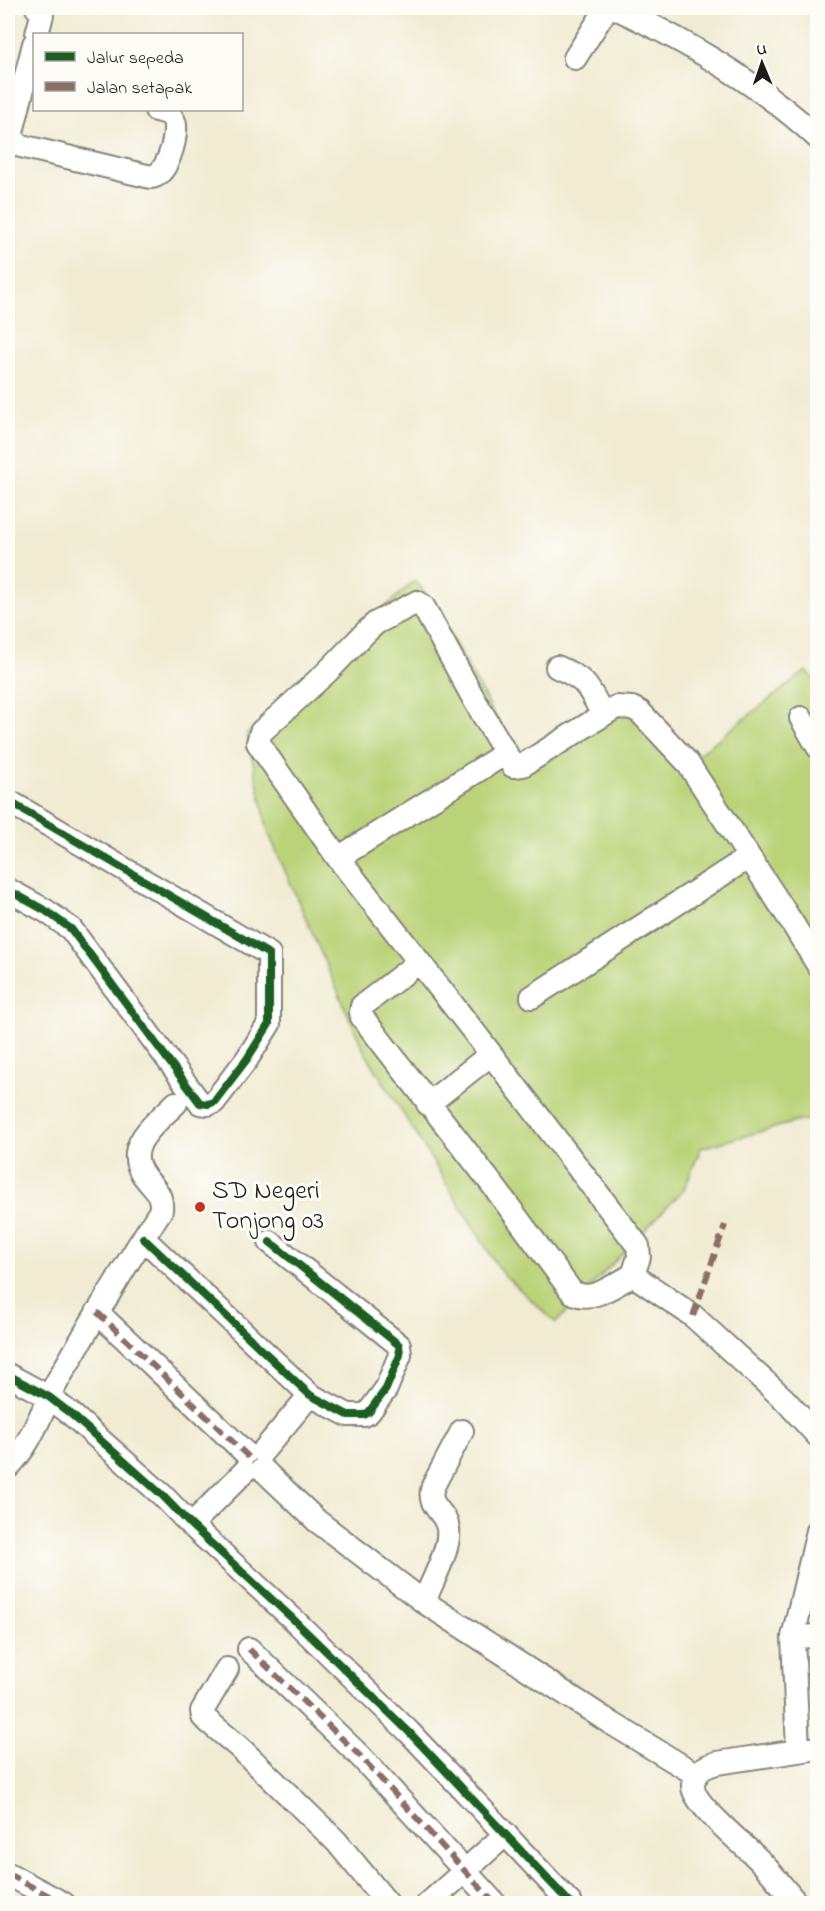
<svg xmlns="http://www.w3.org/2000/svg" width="825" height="1911" font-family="'Indie Flower',sans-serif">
	<rect width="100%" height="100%" fill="#fdfcf7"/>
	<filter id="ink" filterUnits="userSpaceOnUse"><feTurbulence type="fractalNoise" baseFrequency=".0167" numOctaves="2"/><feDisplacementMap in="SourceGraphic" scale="12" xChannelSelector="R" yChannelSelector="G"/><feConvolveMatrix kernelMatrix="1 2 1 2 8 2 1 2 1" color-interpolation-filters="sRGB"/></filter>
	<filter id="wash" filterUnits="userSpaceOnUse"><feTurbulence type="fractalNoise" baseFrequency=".008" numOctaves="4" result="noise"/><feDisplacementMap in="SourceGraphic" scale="24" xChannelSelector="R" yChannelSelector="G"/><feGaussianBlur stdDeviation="1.35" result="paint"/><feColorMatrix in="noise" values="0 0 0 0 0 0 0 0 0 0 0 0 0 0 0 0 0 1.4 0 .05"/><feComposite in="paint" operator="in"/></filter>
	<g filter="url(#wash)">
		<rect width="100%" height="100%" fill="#f0ebd2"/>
		<path fill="#bad378" stroke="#6b784a" stroke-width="1.5" d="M415 580 431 601 520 761 619 701 636 697 691 760 806 671 818 681 817 1119 799 1121 701 1148 684 1189 556 1323 501 1272 363 1049 268 832 247 734Z"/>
	</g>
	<g filter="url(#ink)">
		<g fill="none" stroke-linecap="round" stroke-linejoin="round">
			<g stroke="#868477" stroke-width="26">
				<path id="minor" d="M37 8 41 10 42 15 37 34
					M616 8C688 42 759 83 818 138
					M34 44 12 132 14 140 21 146 151 177C167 176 176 140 175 125 175 120 171 116 168 113L156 110
					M575 58 607 8
					M557 667C588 680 588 687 603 715
					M801 718 818 747
					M8 801 269 954V1024L247 1059 214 1102 208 1104 200 1103 71 929 46 911 8 890
					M338 858 506 753
					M419 962 362 1006 361 1012 362 1017 495 1188 572 1292C592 1304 615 1284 633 1275L639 1257 638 1246 474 1032 338 858 258 743 261 732 327 672 367 631 376 623 417 602 423 606 475 701 513 766 523 765 616 707 632 708 640 712 687 762 791 921 818 965
					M532 997 749 857
					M428 1104 490 1055
					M143 1238 310 1395 348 1415H364L369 1412 386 1389 400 1355 399 1345 270 1242
					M633 1275 693 1316 784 1399 818 1436
					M97 1312 317 1521 424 1602 611 1723 697 1775
					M8 1375 49 1397 71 1414 162 1495 191 1525 292 1618 409 1732 571 1904
					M8 1467C32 1444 42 1409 58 1380 91 1322 125 1266 161 1210 162 1196 157 1191 148 1181 119 1149 153 1126 176 1103
					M191 1525 254 1462 310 1395
					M424 1602C431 1583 451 1548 448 1529 446 1510 426 1508 433 1486L462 1431
					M793 1637 818 1531
					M249 1649 360 1756 495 1904
					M227 1669 202 1711 203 1717 240 1748 336 1841 388 1904
					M798 1750 793 1637 818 1636
					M8 1874 64 1904
					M428 1904 506 1834
					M797 1904C785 1890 774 1875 761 1862 747 1847 694 1805 693 1787 692 1773 705 1766 717 1763L818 1748"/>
			</g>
			<use href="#minor" stroke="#fff" stroke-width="22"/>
			<path stroke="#8d6e63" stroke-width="6" stroke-dasharray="12 6" stroke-linecap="butt" d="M97 1312 254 1462
				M693 1316 725 1225
				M249 1649 360 1756 495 1904
				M8 1874 64 1904"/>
			<g stroke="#fdfcf7" stroke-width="11">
				<path id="cycleway" d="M8 801 269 954V1024L247 1059 214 1102 208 1104 200 1103 71 929 46 911 8 890
					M143 1238 310 1395 348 1415H364L369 1412 386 1389 400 1355 399 1345 270 1242
					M8 1375 49 1397 71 1414 162 1495 191 1525 292 1618 409 1732 571 1904"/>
			</g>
			<use href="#cycleway" stroke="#1b5e20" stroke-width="8"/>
		</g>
	</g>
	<circle fill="#c8321e" stroke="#fdfcf7" stroke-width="2" cx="200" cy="1207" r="6"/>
	<g text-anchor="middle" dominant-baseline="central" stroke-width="6" stroke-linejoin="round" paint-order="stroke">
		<g font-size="26" fill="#1c1c1c" stroke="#fdfcf7" text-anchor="start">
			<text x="212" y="1192">SD Negeri<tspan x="212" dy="30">Tonjong 03</tspan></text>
		</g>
	</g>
	<rect width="825" height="1911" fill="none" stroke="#fdfcf7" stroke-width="30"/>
	<rect x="33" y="33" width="210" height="78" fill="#fdfcf7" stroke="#a3a29f" stroke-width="1.5"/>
	<rect x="45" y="52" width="30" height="9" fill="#1b5e20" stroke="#a3a29f" stroke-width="1.5"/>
	<text x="87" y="63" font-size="18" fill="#1c1c1c">Jalur sepeda</text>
	<rect x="45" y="82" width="30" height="9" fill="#8d6e63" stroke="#a3a29f" stroke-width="1.5"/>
	<text x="87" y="93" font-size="18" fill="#1c1c1c">Jalan setapak</text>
	<g transform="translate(762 63) rotate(358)" stroke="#fdfcf7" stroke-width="4.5" paint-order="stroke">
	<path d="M0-4.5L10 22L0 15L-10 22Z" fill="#1c1c1c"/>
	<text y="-9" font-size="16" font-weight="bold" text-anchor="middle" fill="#1c1c1c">U</text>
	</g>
</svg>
